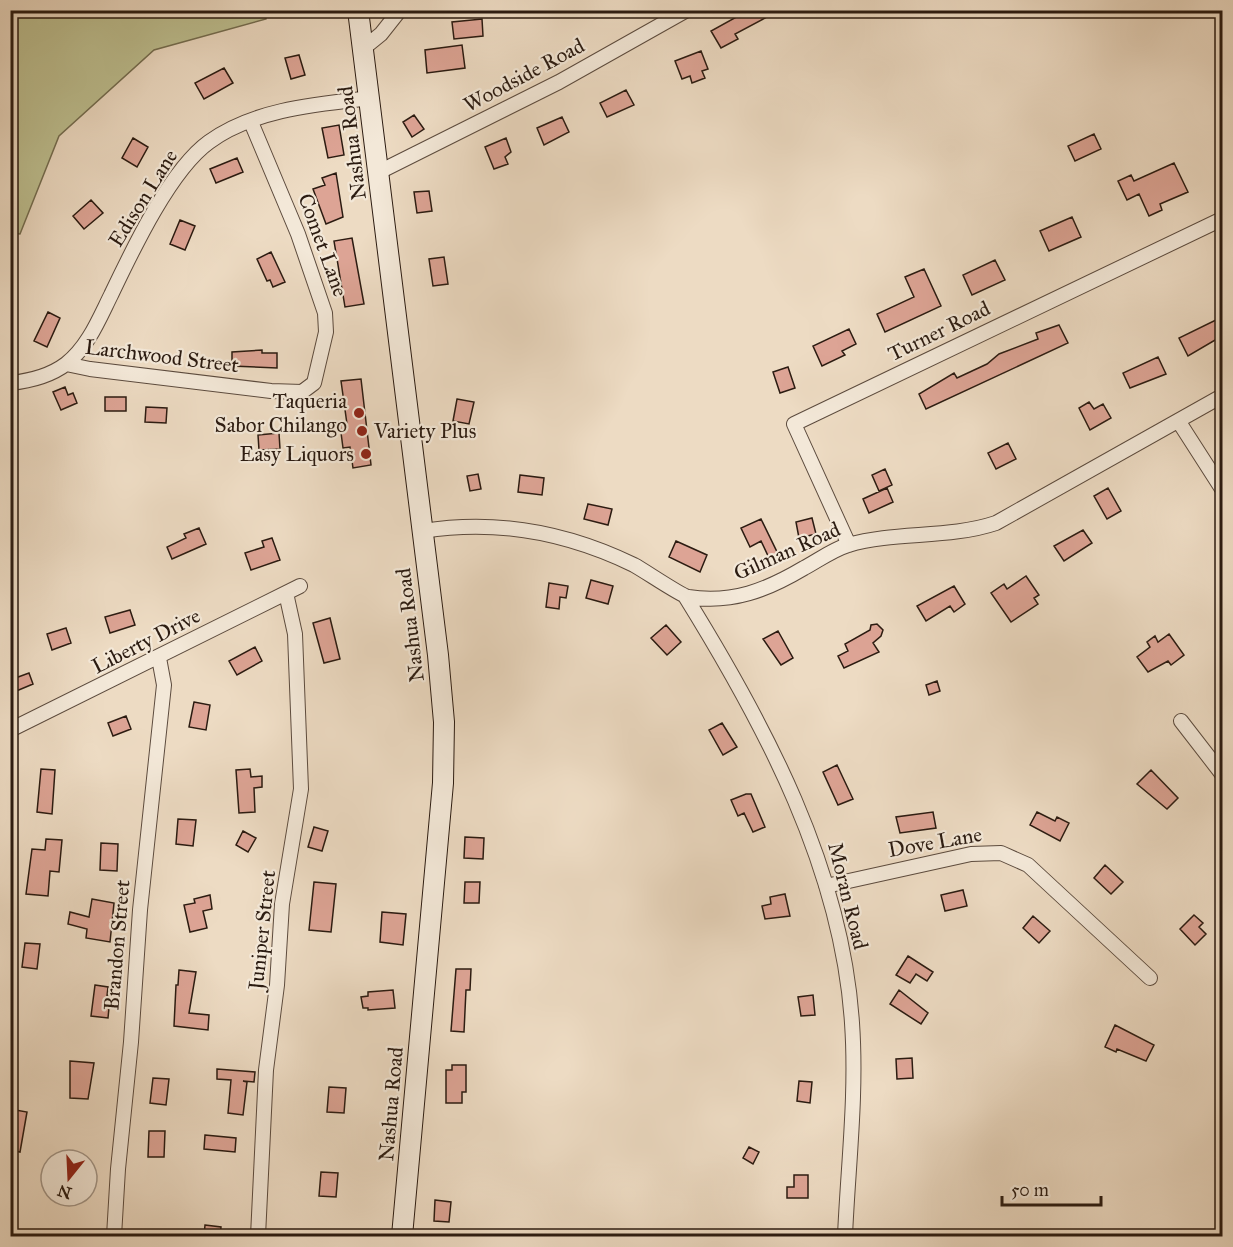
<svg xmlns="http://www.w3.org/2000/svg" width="1233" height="1247" font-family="'IM FELL Great Primer',serif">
	<rect width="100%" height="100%" fill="#eddbc3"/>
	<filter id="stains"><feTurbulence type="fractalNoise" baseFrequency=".00333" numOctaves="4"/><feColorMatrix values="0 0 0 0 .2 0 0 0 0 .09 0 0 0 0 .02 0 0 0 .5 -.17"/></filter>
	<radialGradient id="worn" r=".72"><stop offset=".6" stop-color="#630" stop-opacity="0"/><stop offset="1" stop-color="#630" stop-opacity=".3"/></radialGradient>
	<path fill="#bdbf90" stroke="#746d50" stroke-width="1.5" d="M11 10H266V19L154 50 59 136 20 234 10 233Z"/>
	<path fill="#dda495" stroke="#2b1b11" stroke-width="1.5" d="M749 10H780L735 34 738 39 721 48 711 31Z
		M482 19 483 36 454 39 452 22Z
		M462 45 465 68 427 73 425 50Z
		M701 51 708 69 702 71 705 78 692 83 690 76 682 79 675 61Z
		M299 55 305 75 291 79 285 58Z
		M224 68 233 83 204 99 195 83Z
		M626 90 634 105 607 117 600 103Z
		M414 115 424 129 412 137 403 122Z
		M562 117 569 132 544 145 537 128Z
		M339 125 344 155 328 158 322 128Z
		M1094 134 1101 149 1075 161 1068 146Z
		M133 138 148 147 137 167 122 158Z
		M506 138 511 152 505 157 508 164 494 169 485 147Z
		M237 158 243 172 216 183 210 169Z
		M1174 163 1188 192 1160 204 1162 210 1149 216 1139 194 1127 200 1118 181 1131 175 1134 181Z
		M336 173 343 217 326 224 313 189 325 185 322 178Z
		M429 191 432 211 417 213 414 192Z
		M91 200 103 213 84 229 73 216Z
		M1072 217 1081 237 1049 251 1040 231Z
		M180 220 195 226 185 250 170 244Z
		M352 238 364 304 345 307 334 241Z
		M271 252 285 282 273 287 270 280 267 281 257 259Z
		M444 257 448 284 433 286 429 259Z
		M995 260 1005 280 972 295 963 275Z
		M924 269 941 306 885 332 877 314 914 297 905 277Z
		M48 312 60 318 47 347 34 341Z
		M1222 317V336L1188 356 1179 338Z
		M1059 325 1068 343 926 409 919 394 954 373 957 378 987 364 999 354 1038 339 1036 333Z
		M849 329 856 344 842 351 845 355 822 366 813 346Z
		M262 350V353H277V368L232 366V352Z
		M1158 357 1166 374 1130 388 1123 373Z
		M788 367 795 388 780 393 773 372Z
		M361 379 371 465 353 468 350 447 343 448 340 425 347 424 341 381Z
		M65 387 68 395 73 393 77 403 61 410 53 392Z
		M105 397H126V411H105Z
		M457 399 474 402 469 424 453 421Z
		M1089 402 1094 409 1103 404 1111 418 1090 430 1079 408Z
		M146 407 167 408 166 423 145 422Z
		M279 433 280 449 259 450 258 435Z
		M1008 443 1016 459 996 469 988 453Z
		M885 469 892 485 879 491 872 475Z
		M478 474 481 489 470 491 467 476Z
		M520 475 544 478 542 495 518 492Z
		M887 488 893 502 869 513 863 499Z
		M1108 488 1121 511 1107 519 1094 496Z
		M588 504 612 509 608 525 584 519Z
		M812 518 816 534 799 538 796 522Z
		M761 519 779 556 770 560 761 541 750 547 741 528Z
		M199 528 206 544 172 559 167 547 186 538 184 534Z
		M1083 530 1092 543 1064 561 1054 546Z
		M272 538 280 560 251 570 245 553 264 547 262 541Z
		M676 541 707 555 700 572 669 557Z
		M1026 576 1039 595 1034 598 1038 604 1011 622 991 593 1004 584 1007 589Z
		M591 580 613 586 608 604 586 598Z
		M549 583 568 586 566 598 560 597 559 609 546 607Z
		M954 586 965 604 954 612 950 606 926 621 917 606Z
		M130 610 135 625 110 633 105 617Z
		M330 618 340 659 324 663 313 623Z
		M877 624 883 630 881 636 873 643 879 652 844 668 838 656 848 651 845 644 870 630 871 625Z
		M666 625 681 642 667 655 651 638Z
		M66 628 71 643 52 650 47 634Z
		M778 631 793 658 781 665 763 639Z
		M1169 634 1184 655 1171 665 1168 661 1148 672 1137 657 1150 647 1147 642 1155 636 1158 642Z
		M255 647 262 661 237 675 229 661Z
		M29 673 33 684 14 692 10 680Z
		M937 681 940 691 929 695 926 685Z
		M194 702 210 705 206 730 189 727Z
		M126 716 131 729 113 736 108 723Z
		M722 723 737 747 723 755 709 730Z
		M837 765 853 799 838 805 823 772Z
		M41 769 55 770 52 814 37 812Z
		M250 769 251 777 262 776V787L254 788 255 812 239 813 236 770Z
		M1151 770 1178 798 1167 809 1137 784Z
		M746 794H751L765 827 753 832 744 813 738 816 731 800Z
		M933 812 936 828 900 833 896 817Z
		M1037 812 1055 821 1057 817 1069 823 1060 841 1030 825Z
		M178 819 196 820 193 846 176 844Z
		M314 827 328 831 322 851 308 847Z
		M243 831 256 838 248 852 236 845Z
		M465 837 484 838 483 859 464 858Z
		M46 839 62 840 59 872 50 871 48 896 26 894 32 849 45 850Z
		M101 843 118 844 117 871 100 870Z
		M1105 865 1123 882 1111 894 1094 878Z
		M314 882 336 884 331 932 309 930Z
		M465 882H480L479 903H464Z
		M963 890 967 906 945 911 941 895Z
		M785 894 790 916 765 919 762 906 771 904 770 897Z
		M210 895 212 909 203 911 207 928 190 932 184 905 195 903 194 899Z
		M92 899 114 903 110 942 86 938 87 929 68 924 70 912 89 917Z
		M382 912 406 914 403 945 380 942Z
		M1194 915 1203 923 1199 927 1206 934 1195 945 1180 929Z
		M1033 916 1050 931 1039 943 1023 928Z
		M25 943 40 944 37 969 22 967Z
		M908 956 933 972 927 981 916 974 910 983 896 975Z
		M456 969H471L470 990H466L464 1032 451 1031Z
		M179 970 196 972 189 1013 209 1015 208 1030 174 1026 176 985H178Z
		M95 985 108 987 107 996 110 997 108 1018 91 1016Z
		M393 990 395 1008 368 1010V1008H363L361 997 368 996V992Z
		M899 990 928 1013 921 1024 890 1004Z
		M813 995 815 1015 801 1016 798 997Z
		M1115 1025 1154 1045 1146 1061 1117 1049 1116 1052 1105 1047Z
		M912 1058 913 1078 897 1079 896 1059Z
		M70 1061 94 1063 88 1099 70 1098Z
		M452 1065H466V1092H462V1103H446V1070H452Z
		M217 1069 255 1072 254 1082 243 1081 247 1082 243 1115 228 1113 231 1080 217 1079Z
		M153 1078 169 1079 166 1105 150 1103Z
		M799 1081 812 1082 810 1103 797 1101Z
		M329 1087 346 1088 344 1113 327 1112Z
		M10 1109 27 1112 20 1152 10 1150Z
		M149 1131H165L164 1157H148Z
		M205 1135 236 1138 235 1152 204 1149Z
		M749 1147 759 1152 753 1164 743 1158Z
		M321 1172 338 1173 336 1197 319 1196Z
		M794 1175H808V1198H787V1187H794Z
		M435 1200 451 1202 449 1222 434 1221Z
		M205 1225 221 1227 220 1236H204Z"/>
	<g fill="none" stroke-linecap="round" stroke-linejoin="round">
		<g stroke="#5c4b3e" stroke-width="16">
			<path id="minor" d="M365 47 381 34 400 10
				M379 172 559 82 687 10
				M66 364 90 369 271 391 302 392 314 383 326 332 325 313 298 234 251 122
				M10 383C30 381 50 376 66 364 88 347 99 319 111 295 132 251 170 170 209 142 254 109 318 104 371 98
				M1179 422 1222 489
				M423 531C497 519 566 532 634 565 645 571 680 595 688 597 732 604 767 590 804 568 819 560 832 550 848 545 896 531 948 539 996 523L1222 396
				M849 545 794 424 1222 219
				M685 596C765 725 842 869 852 1023 857 1094 848 1166 845 1236
				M1181 721 1222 774
				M10 730 300 586
				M10 753V769
				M826 886 971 854 1001 853 1028 865 1150 978
				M114 1236 118 1169 131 1042 140 910 164 685 159 658
				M258 1236 266 1070 277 985 282 904 301 789 295 634 286 593"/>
		</g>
		<g stroke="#2b1b11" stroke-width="22">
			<path id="secondary" d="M358 10 438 655 444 722 443 783 402 1236"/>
		</g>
		<use href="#minor" stroke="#f3e8d8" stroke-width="14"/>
		<use href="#secondary" stroke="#f3e8d8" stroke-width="20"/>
	</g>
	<g fill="#8f2418" stroke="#f3e8d8" stroke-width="2">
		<circle cx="359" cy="413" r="6"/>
		<circle cx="362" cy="431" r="6"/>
		<circle cx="366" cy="454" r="6"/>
	</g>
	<g text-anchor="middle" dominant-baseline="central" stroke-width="4.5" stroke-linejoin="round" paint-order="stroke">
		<g font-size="21" fill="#2b1b11" stroke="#f3e8d8">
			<text transform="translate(524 75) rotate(-28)">Woodside Road</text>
			<text transform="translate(352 143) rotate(-97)">Nashua Road</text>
			<text transform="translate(143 198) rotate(-58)">Edison Lane</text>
			<text transform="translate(323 245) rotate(70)">Comet Lane</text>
			<text transform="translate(939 331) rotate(-26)">Turner Road</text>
			<text transform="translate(162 356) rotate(7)">Larchwood Street</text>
			<text transform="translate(787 551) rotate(-24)">Gilman Road</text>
			<text transform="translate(410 625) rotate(-97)">Nashua Road</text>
			<text transform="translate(146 641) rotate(-27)">Liberty Drive</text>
			<text transform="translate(935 842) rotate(-10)">Dove Lane</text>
			<text transform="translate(848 896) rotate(76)">Moran Road</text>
			<text transform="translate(262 930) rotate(-84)">Juniper Street</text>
			<text transform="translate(117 945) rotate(-85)">Brandon Street</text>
			<text transform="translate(391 1104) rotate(-85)">Nashua Road</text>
		</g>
		<g font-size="21" fill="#2b1b11" stroke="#f3e8d8" text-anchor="end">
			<text x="347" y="401">Taqueria<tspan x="347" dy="24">Sabor Chilango</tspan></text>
			<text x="374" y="431" text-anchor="start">Variety Plus</text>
			<text x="354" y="454">Easy Liquors</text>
		</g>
	</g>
	<rect width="1233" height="1247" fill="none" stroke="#eddbc3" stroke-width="36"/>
	<rect x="12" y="12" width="1209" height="1223" fill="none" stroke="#2b1b11" stroke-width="3"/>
	<rect x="18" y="18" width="1197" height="1211" fill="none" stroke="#2b1b11" stroke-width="1.5"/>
	<g transform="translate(69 1178) rotate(198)"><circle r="28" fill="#f3e8d8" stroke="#a39688" stroke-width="1.5"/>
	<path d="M0-4.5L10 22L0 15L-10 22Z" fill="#8f2418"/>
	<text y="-9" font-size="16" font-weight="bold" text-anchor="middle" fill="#2b1b11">N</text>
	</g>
	<path d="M1002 1196v9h99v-9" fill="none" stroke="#2b1b11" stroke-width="3"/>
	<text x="1011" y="1196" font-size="18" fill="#2b1b11" stroke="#f3e8d8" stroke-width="4.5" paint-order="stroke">50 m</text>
	<rect width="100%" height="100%" filter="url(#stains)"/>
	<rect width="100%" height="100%" fill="url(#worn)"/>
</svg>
